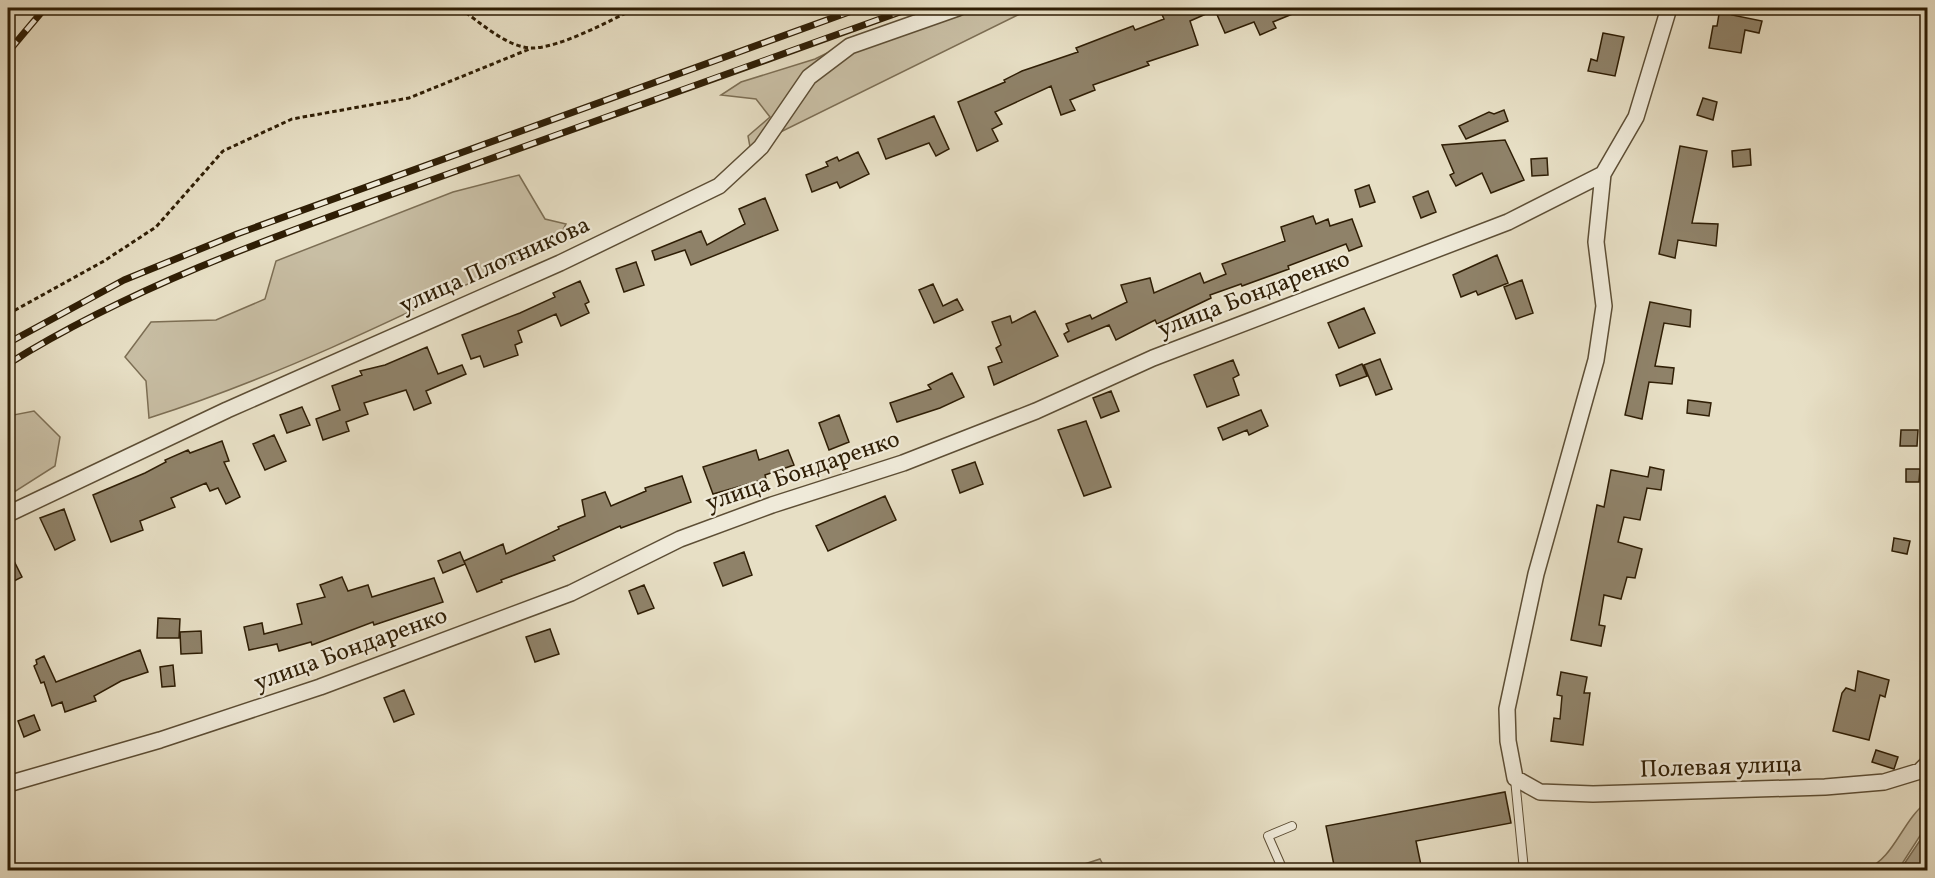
<svg xmlns="http://www.w3.org/2000/svg" width="1935" height="878" font-family="Vollkorn,serif">
	<rect width="100%" height="100%" fill="#e7dfc5"/>
	<filter id="stains"><feTurbulence type="fractalNoise" baseFrequency=".00333" numOctaves="4"/><feColorMatrix values="0 0 0 0 .2 0 0 0 0 .09 0 0 0 0 .02 0 0 0 .5 -.17"/></filter>
	<radialGradient id="worn" r=".72"><stop offset=".6" stop-color="#630" stop-opacity="0"/><stop offset="1" stop-color="#630" stop-opacity=".3"/></radialGradient>
	<path fill="#c8bea4" stroke="#7c6e54" stroke-width="1.5" d="M954 8H1032L750 147 748 136 770 117 756 99 721 95 741 82 815 59 870 32Z
		M519 175 545 219 566 224 557 241C424 305 290 373 149 418L146 381 125 357 151 322 216 320 265 299 276 261 453 192Z
		M34 411 60 437 55 466 8 496V416Z
		M1927 802V825L1898 870H1865C1895 858 1902 820 1927 802Z
		M1100 859 1106 870H1066Z"/>
	<path fill="#a89d84" stroke="#786a51" stroke-width="1.5" d="M1927 830V870H1900Z"/>
	<path fill="#8f8269" stroke="#2f1e05" stroke-width="1.5" d="M1159 8H1307L1273 22 1276 28 1260 35 1254 22 1225 33 1215 10 1190 21 1198 45 1147 62 1149 65 1093 85 1095 90 1070 100 1075 110 1061 115 1051 86 995 112 1002 124 992 129 998 141 977 151 958 102 1005 82 1004 80 1022 71 1078 52 1076 48 1133 26 1135 30 1164 19Z
		M1720 8H1733L1732 15 1762 21 1759 33 1745 30 1741 53 1709 48 1713 26H1717Z
		M1603 33 1624 37 1615 76 1588 71 1591 59 1597 61Z
		M1703 98 1717 102 1713 120 1697 115Z
		M1504 110 1508 121 1466 139 1459 126 1489 112 1494 114Z
		M934 116 949 149 936 156 929 143 886 159 878 139Z
		M1505 140 1524 180 1491 193 1482 173 1456 186 1450 175 1454 173 1442 145Z
		M1680 146 1707 151 1692 223 1718 224 1716 246 1678 240 1675 258 1659 254Z
		M1750 149 1751 165 1733 167 1732 151Z
		M858 152 869 174 840 188 837 182 812 192 806 175 828 166 826 162 837 157 839 161Z
		M1547 158 1548 175 1532 176 1531 159Z
		M1369 185 1375 202 1360 207 1355 190Z
		M1428 191 1436 212 1421 218 1413 197Z
		M765 198 778 230 691 265 685 250 655 260 652 251 701 231 707 245 745 224 739 209Z
		M1313 216 1316 224 1328 219 1330 226 1352 219 1362 246 1349 251 1346 244 1288 266 1289 269 1242 286 1241 284 1210 295 1211 298 1157 324 1155 320 1116 340 1109 325 1068 342 1064 334 1069 331 1066 324 1090 315 1092 319 1127 302 1121 285 1150 278 1154 293 1200 273 1204 283 1226 274 1222 264 1285 241 1281 227Z
		M1497 255 1508 283 1478 295 1476 291 1461 297 1453 275Z
		M636 262 644 285 624 292 616 269Z
		M1522 280 1533 313 1516 319 1504 287Z
		M580 281 589 302 585 304 589 313 561 326 556 314 518 331 522 342 515 345 518 355 484 367 480 356 471 359 462 335 520 313 555 297 553 293Z
		M933 284 943 306 957 299 963 310 934 323 919 290Z
		M1650 302 1691 310 1690 327 1664 323 1655 366 1674 368 1672 384 1649 382 1642 419 1625 415Z
		M1364 308 1375 333 1339 348 1328 323Z
		M1035 311 1058 356 994 385 988 367 1002 362 996 348 1001 345 992 322 1010 316 1012 323Z
		M427 347 438 374 462 365 466 374 426 391 431 403 414 410 406 390 364 403 368 414 346 422 349 431 323 440 316 419 340 410 332 386 362 375 360 371 385 365Z
		M1380 359 1392 389 1376 395 1364 365Z
		M1233 360 1239 375 1233 378 1239 395 1207 407 1194 375Z
		M1362 364 1367 376 1340 386 1336 375Z
		M952 373 964 397 940 408 897 422 890 403 931 389 928 385Z
		M1111 391 1119 411 1101 418 1093 398Z
		M1688 400 1711 403 1709 416 1687 413Z
		M302 407 310 425 287 433 280 415Z
		M1261 410 1268 426 1249 435 1247 430 1223 440 1218 428Z
		M839 415 849 442 829 450 819 423Z
		M1086 421 1111 487 1084 496 1058 430Z
		M1901 430H1918L1917 446H1900Z
		M274 435 286 461 265 470 253 444Z
		M222 441 229 461 224 462 240 497 226 504 218 488 210 491 206 483 171 498 175 507 140 521 143 530 111 542 93 495 145 473 166 462 165 460 188 450 190 453Z
		M756 450 759 460 788 450 794 465 765 475 766 479 713 494 703 467Z
		M975 462 983 484 960 493 952 470Z
		M1650 467 1664 470 1661 490 1647 488 1640 520 1624 517 1618 542 1642 549 1635 578 1627 577 1621 599 1604 595 1599 625 1605 626 1601 646 1571 640 1597 505 1604 507 1611 470 1648 477Z
		M1906 469H1920L1919 482H1906Z
		M682 476 691 502 621 528 620 526 553 556 555 560 501 580 502 582 477 592 464 561 503 544 506 554 559 529 558 527 585 516 582 500 605 492 611 506 646 491 645 488Z
		M885 496 896 520 828 551 816 526Z
		M64 509 75 540 55 550 40 518Z
		M1894 538 1910 541 1907 554 1892 551Z
		M8 549 22 577 8 584Z
		M460 552 465 564 443 573 438 561Z
		M744 552 752 575 723 586 714 563Z
		M342 577 348 591 368 585 372 597 434 578 443 602 374 625 373 622 312 645 311 642 279 651 277 644 249 650 244 627 262 623 264 634 302 624 297 604 325 597 320 585Z
		M644 585 654 608 638 614 629 591Z
		M158 618 180 619 179 638H157Z
		M550 629 559 654 535 662 526 637Z
		M201 631 202 653 181 654 180 632Z
		M140 650 148 672 121 681 94 696 96 701 65 712 62 702 52 706 44 682 41 683 34 666 37 664 36 660 44 656 56 682Z
		M173 665 175 686 162 687 160 667Z
		M1858 671 1889 680 1885 697 1880 695 1869 740 1833 731 1842 693 1846 688 1855 691Z
		M1561 672 1587 677 1584 693H1590L1583 745 1551 741 1554 718 1560 719 1562 696 1557 695Z
		M404 690 414 714 394 722 384 698Z
		M34 715 40 730 24 737 18 721Z
		M1876 750 1898 757 1894 769 1872 762Z
		M1505 792 1511 823 1416 841 1422 870H1335L1326 826Z"/>
	<g fill="none" stroke-linecap="round" stroke-linejoin="round">
		<g stroke="#5d4e35" stroke-width="10">
			<path id="lane" d="M1515 779 1524 870
				M1283 870 1268 836 1292 826"/>
		</g>
		<g stroke="#5d4e35" stroke-width="18">
			<path id="street" d="M1603 174 1596 242 1604 306 1596 360 1536 574 1507 709 1508 741 1515 778 1540 792 1593 794 1825 787 1884 782 1920 771 1928 763
				M8 514 227 410 560 263 719 186 761 147 809 77 850 46 958 8
				M8 784 160 740 320 687 571 593 680 539 772 505 903 463 1036 411 1153 358 1508 222 1603 174 1636 117 1669 8"/>
		</g>
		<path stroke="#2f1e05" stroke-width="3" stroke-dasharray="4.5 3" stroke-linecap="butt" d="M460 8C479 22 508 48 532 48 560 48 611 20 636 8
			M8 314 104 261 156 227 223 151 292 119 409 98 532 48"/>
		<use href="#lane" stroke="#efead9" stroke-width="8"/>
		<use href="#street" stroke="#efead9" stroke-width="15"/>
		<g stroke="#2f1e05" stroke-width="7">
			<path id="rail" d="M8 52 45 8
				M8 343 124 280 237 234 860 8
				M8 364C141 281 290 231 437 178 595 121 753 64 911 8"/>
		</g>
		<use href="#rail" stroke="#efead9" stroke-width="4.5" stroke-dasharray="14" stroke-linecap="butt"/>
	</g>
	<g text-anchor="middle" dominant-baseline="central" stroke-width="4.5" stroke-linejoin="round" paint-order="stroke">
		<g font-size="24" fill="#2f1e05" stroke="#efead9">
			<text transform="translate(495 266) rotate(-24)">улица Плотникова</text>
			<text transform="translate(1254 295) rotate(-21)">улица Бондаренко</text>
			<text transform="translate(803 472) rotate(-19)">улица Бондаренко</text>
			<text transform="translate(351 650) rotate(-20)">улица Бондаренко</text>
			<text transform="translate(1721 768) rotate(-2)">Полевая улица</text>
		</g>
	</g>
	<rect width="1935" height="878" fill="none" stroke="#e7dfc5" stroke-width="30"/>
	<rect x="9" y="9" width="1917" height="860" fill="none" stroke="#2f1e05" stroke-width="3"/>
	<rect x="15" y="15" width="1905" height="848" fill="none" stroke="#2f1e05" stroke-width="1.5"/>
	<rect width="100%" height="100%" filter="url(#stains)"/>
	<rect width="100%" height="100%" fill="url(#worn)"/>
</svg>
